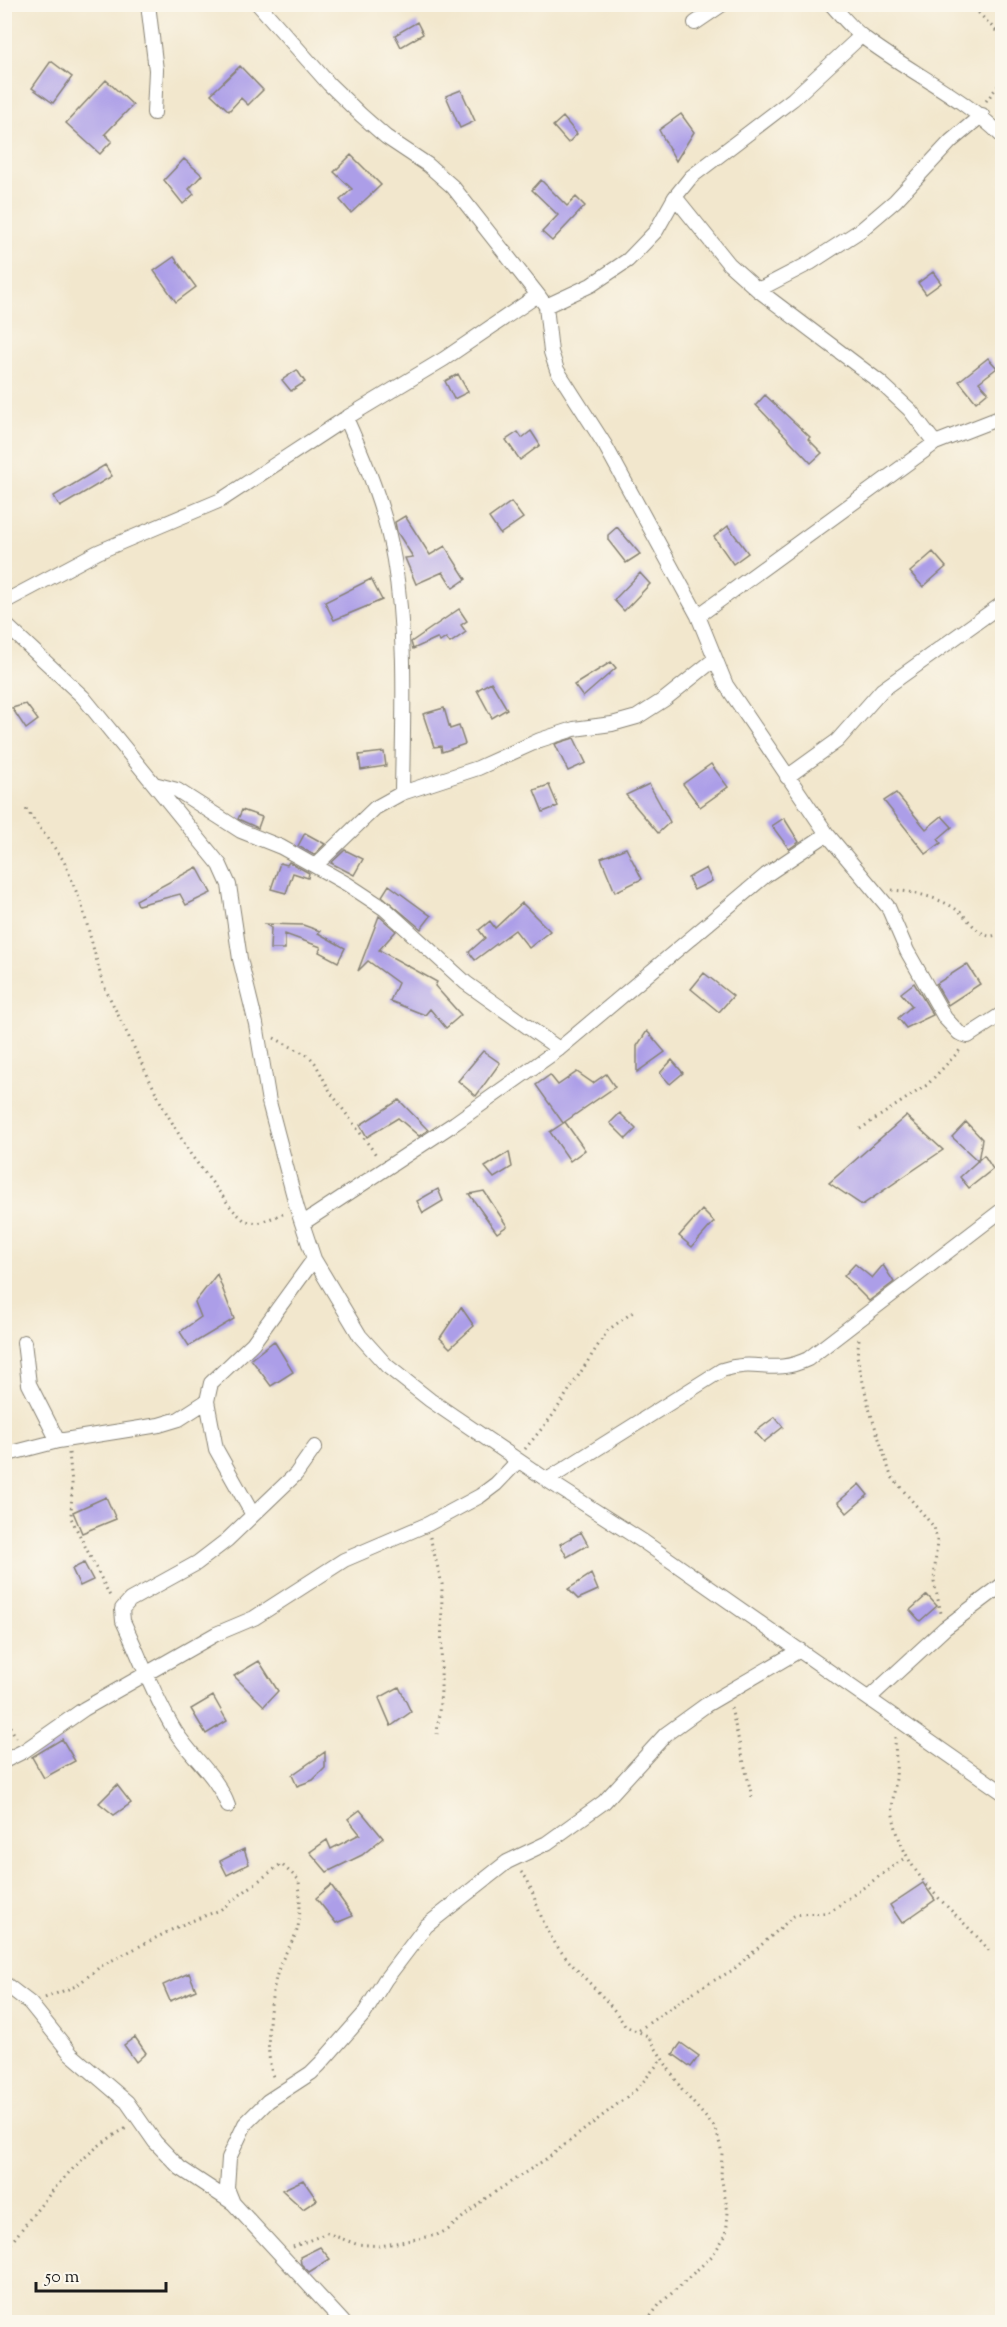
<svg xmlns="http://www.w3.org/2000/svg" width="1007" height="2327" font-family="'Sorts Mill Goudy',serif">
	<rect width="100%" height="100%" fill="#fbf7ec"/>
	<filter id="ink" filterUnits="userSpaceOnUse"><feTurbulence type="fractalNoise" baseFrequency=".0167" numOctaves="2"/><feDisplacementMap in="SourceGraphic" scale="12" xChannelSelector="R" yChannelSelector="G"/><feConvolveMatrix kernelMatrix="1 2 1 2 8 2 1 2 1" color-interpolation-filters="sRGB"/></filter>
	<filter id="wash" filterUnits="userSpaceOnUse"><feTurbulence type="fractalNoise" baseFrequency=".008" numOctaves="4" result="noise"/><feDisplacementMap in="SourceGraphic" scale="24" xChannelSelector="R" yChannelSelector="G"/><feGaussianBlur stdDeviation="1.35" result="paint"/><feColorMatrix in="noise" values="0 0 0 0 0 0 0 0 0 0 0 0 0 0 0 0 0 1.4 0 .05"/><feComposite in="paint" operator="in"/></filter>
	<g filter="url(#wash)">
		<rect width="100%" height="100%" fill="#f2e7cd"/>
		<g id="blocks">
			<path fill="#ac9ee8" d="M417 22 423 34 401 47 395 35Z
				M51 61 72 77 53 103 32 88Z
				M240 66 263 90 248 105 241 98 229 111 211 94Z
				M106 80 133 105 105 134 112 141 100 154 66 123Z
				M461 90 475 121 460 128 446 96Z
				M681 114 694 132 676 161 659 130Z
				M563 117 577 134 568 143 553 126Z
				M351 155 381 185 351 213 340 200 352 189 334 172Z
				M184 159 202 175 189 189 194 194 183 204 164 180Z
				M541 180 567 206 576 197 585 206 552 241 542 232 558 215 532 190Z
				M174 257 196 287 176 302 154 271Z
				M933 272 941 283 926 294 918 283Z
				M988 358 997 368 979 382 988 392 976 402 959 381Z
				M297 370 305 382 291 391 282 380Z
				M458 374 468 392 454 399 445 381Z
				M765 395 810 437 808 439 822 453 811 463 756 405Z
				M531 431 540 445 520 460 506 440 518 432 522 438Z
				M105 465 112 476 60 507 54 496Z
				M511 502 523 518 500 534 489 518Z
				M405 516 430 555 445 546 466 579 453 588 443 572 416 584 405 558 413 557 397 532 395 522Z
				M728 526 748 553 733 564 714 537Z
				M617 527 640 554 626 563 608 540V535Z
				M933 552 946 567 923 587 910 572Z
				M640 573 650 584 624 611 614 600Z
				M371 579 382 600 334 620 325 602Z
				M459 609 467 621 461 625 466 632 450 643 446 638 440 642 437 638 413 649 411 642Z
				M611 662 616 668 583 697 574 685Z
				M491 682 507 709 492 718 477 690Z
				M26 704 38 720 26 729 12 708Z
				M444 708 450 729 459 726 465 744 442 752 441 746 434 747 423 714Z
				M574 738 586 763 568 771 555 744Z
				M384 752 386 766 361 770 359 755Z
				M711 764 728 787 700 807 683 784Z
				M649 784 670 822 658 833 626 795Z
				M549 785 558 806 543 812 534 790Z
				M896 793 926 829 942 816 952 827 938 839 941 843 926 854 884 801Z
				M242 810 262 817 258 828 238 819Z
				M784 818 799 842 789 849 772 826Z
				M305 833 325 844 314 855 298 846Z
				M626 848 642 879 615 892 601 858Z
				M345 850 363 859 354 875 331 863Z
				M289 862 309 873 308 878 293 873 286 893 271 889 280 863 287 865Z
				M197 867 211 893 186 905 180 894 138 905 136 900Z
				M706 868 712 881 694 890 688 878Z
				M389 885 431 916 421 929 382 896Z
				M522 903 550 931 529 948 515 930 475 960 469 952 485 938 479 930 490 921 495 928Z
				M379 916 396 931 379 950 437 982 435 986 461 1015 446 1028 430 1009 425 1015 390 1001 398 983 368 961 358 971Z
				M265 924 303 925 320 931 318 933 345 948 338 962 319 952 321 947 285 934V949H270L271 928Z
				M967 964 980 984 948 1005 936 984Z
				M704 973 733 996 719 1012 691 989Z
				M914 983 933 1015 906 1028 898 1018 912 1006 901 993Z
				M647 1031 665 1052 637 1072V1046Z
				M483 1051 500 1063 476 1096 458 1081Z
				M672 1060 683 1073 670 1084 660 1073Z
				M577 1072 593 1083 606 1074 615 1087 563 1123 536 1085 550 1075 558 1085Z
				M399 1100 428 1130 419 1136 398 1118 367 1137 360 1125Z
				M620 1113 636 1129 626 1139 610 1123Z
				M906 1116 943 1150 862 1205 829 1183Z
				M565 1122 585 1150 570 1161 550 1132Z
				M966 1122 982 1139 978 1161 952 1137Z
				M509 1152 512 1167 494 1178 485 1167Z
				M984 1155 993 1169 969 1188 960 1177Z
				M438 1189 443 1201 423 1213 417 1201Z
				M484 1191 507 1226 497 1233 469 1194Z
				M702 1210 714 1222 692 1247 679 1236Z
				M855 1264 872 1278 883 1265 894 1282 869 1301 844 1276Z
				M217 1274 234 1319 189 1346 180 1332 201 1317 195 1302Z
				M461 1307 474 1326 450 1348 440 1338Z
				M274 1341 293 1372 271 1386 251 1359Z
				M775 1417 783 1427 764 1442 755 1432Z
				M859 1484 868 1495 847 1513 838 1502Z
				M106 1497 116 1519 82 1533 73 1512Z
				M581 1532 588 1545 567 1557 560 1544Z
				M84 1563 93 1580 80 1586 72 1569Z
				M591 1574 598 1590 578 1599 568 1589Z
				M927 1595 937 1606 920 1621 910 1610Z
				M259 1661 278 1691 264 1706 234 1676Z
				M399 1687 411 1712 391 1726 379 1698Z
				M213 1696 227 1721 206 1734 191 1709Z
				M62 1739 75 1761 44 1778 32 1757Z
				M325 1752V1768L313 1780 297 1786 292 1775Z
				M117 1785 131 1803 114 1815 99 1803Z
				M360 1810 383 1838 362 1855 327 1872 310 1852 327 1840 331 1849 360 1834 348 1819Z
				M244 1849 249 1864 227 1875 220 1861Z
				M923 1883 935 1900 902 1923 890 1905Z
				M331 1885 353 1916 336 1923 316 1898Z
				M189 1973 196 1990 170 2001 163 1985Z
				M135 2037 146 2053 136 2062 124 2045Z
				M681 2043 699 2056 691 2067 673 2054Z
				M303 2180 317 2200 303 2209 282 2190Z
				M320 2247 330 2259 309 2272 301 2264 300 2257Z"/>
		</g>
	</g>
	<g filter="url(#ink)">
		<use href="#blocks" fill-opacity="0" stroke="#878274" stroke-width="1.5"/>
		<g fill="none" stroke-linecap="round" stroke-linejoin="round">
			<g stroke="#878274" stroke-width="16">
				<path id="minor" d="M148 4 156 70 154 113
					M258 4 329 84 361 115 386 137 428 165 453 187 538 295 546 306 551 352 557 370 605 445 698 616 726 685 827 834 888 907 907 951 945 1018 959 1033 968 1036 1002 1014
					M831 4C841 15 851 28 863 37 909 72 962 96 1002 136
					M695 23 723 4
					M675 197 729 264 758 290 881 383 910 410 935 443
					M758 290 810 263 861 230 895 201 951 141 982 115
					M546 306 591 285 628 260 656 231 675 197 691 177 793 99 861 36
					M346 418C366 463 386 511 394 560 407 637 403 715 402 793
					M4 602 98 552 221 500 346 418 444 359 538 295
					M698 616 935 443 1002 417
					M4 623 83 697 220 865 229 885 240 959 256 1024 269 1102 297 1208 314 1259 360 1336 387 1366 430 1400 547 1480 644 1542 1002 1792
					M787 777 837 741 882 690 1002 604
					M154 784 177 790 241 831 281 847 347 884 385 909 466 983 559 1049
					M316 865 375 808 402 793 478 768 540 740 574 729 612 724 637 717 665 699 715 659
					M303 1223 455 1123 559 1049 766 875 827 834
					M24 1342 29 1384 58 1441
					M4 1455 58 1441 159 1425 179 1419 207 1401
					M547 1480 722 1370C757 1358 772 1376 808 1359L1002 1210
					M253 1515 216 1449 207 1401 211 1383 253 1343 314 1259
					M869 1698 945 1628 1002 1585
					M4 1761 24 1751 84 1709 216 1634 254 1618 344 1560 428 1524 480 1496 496 1484 518 1461
					M228 1806C217 1775 192 1758 175 1731 154 1697 140 1657 123 1621L122 1609 130 1600 197 1563 227 1540 296 1474 315 1447
					M4 1983 30 2003 71 2054 127 2102 155 2142 180 2168 233 2203
					M343 2322 233 2203 227 2188 229 2158 245 2124 268 2101 311 2073 320 2064 364 2014 385 1980 426 1926 507 1862 547 1843 604 1802 666 1734 706 1705 800 1650"/>
			</g>
			<path stroke="#878274" stroke-width="3" stroke-dasharray="1.5 4.5" stroke-linecap="butt" d="M970 4 1002 37
				M986 101 1002 81
				M26 809 64 861 82 906 103 984 163 1107 191 1155 233 1210 245 1221 258 1223 283 1214
				M892 890C915 892 942 898 960 912 968 919 975 930 984 934 991 938 996 935 1002 933
				M274 1038 309 1056 315 1063 331 1093 377 1156
				M860 1129 927 1085 961 1049
				M859 1339 857 1356 869 1408 891 1476 934 1527 937 1539 934 1582 941 1613
				M525 1449 553 1415 608 1330 633 1312
				M69 1453 72 1483 71 1518 111 1598
				M430 1537 442 1584 441 1691 437 1734
				M731 1708 753 1801
				M4 1716 17 1739
				M895 1737C895 1751 897 1765 896 1778 895 1791 891 1803 893 1815 905 1882 954 1906 991 1953
				M521 1872 527 1879C535 1897 540 1918 550 1935 569 1969 605 1992 625 2026L648 2036 682 2090 716 2129 722 2153 721 2176 728 2212 726 2235 712 2256 659 2305 646 2322
				M45 1998 76 1986 101 1966 179 1926 220 1910 281 1864 299 1880C300 1896 301 1911 298 1927 295 1940 285 1952 280 1965 270 1991 263 2053 274 2079
				M639 2030 695 1991 733 1970 794 1916C806 1911 818 1916 831 1911L906 1857
				M293 2247 327 2233 356 2244 380 2246 437 2235 449 2229 483 2200 549 2157 637 2089 662 2059
				M7 2248C41 2205 77 2153 127 2128"/>
			<use href="#minor" stroke="#fff" stroke-width="14"/>
		</g>
	</g>
	<rect width="1007" height="2327" fill="none" stroke="#fbf7ec" stroke-width="24"/>
	<path d="M36 2282v9h130v-9" fill="none" stroke="#1c1c1c" stroke-width="3"/>
	<text x="45" y="2282" font-size="18" fill="#1c1c1c" stroke="#fbf7ec" stroke-width="4.5" paint-order="stroke">50 m</text>
</svg>
